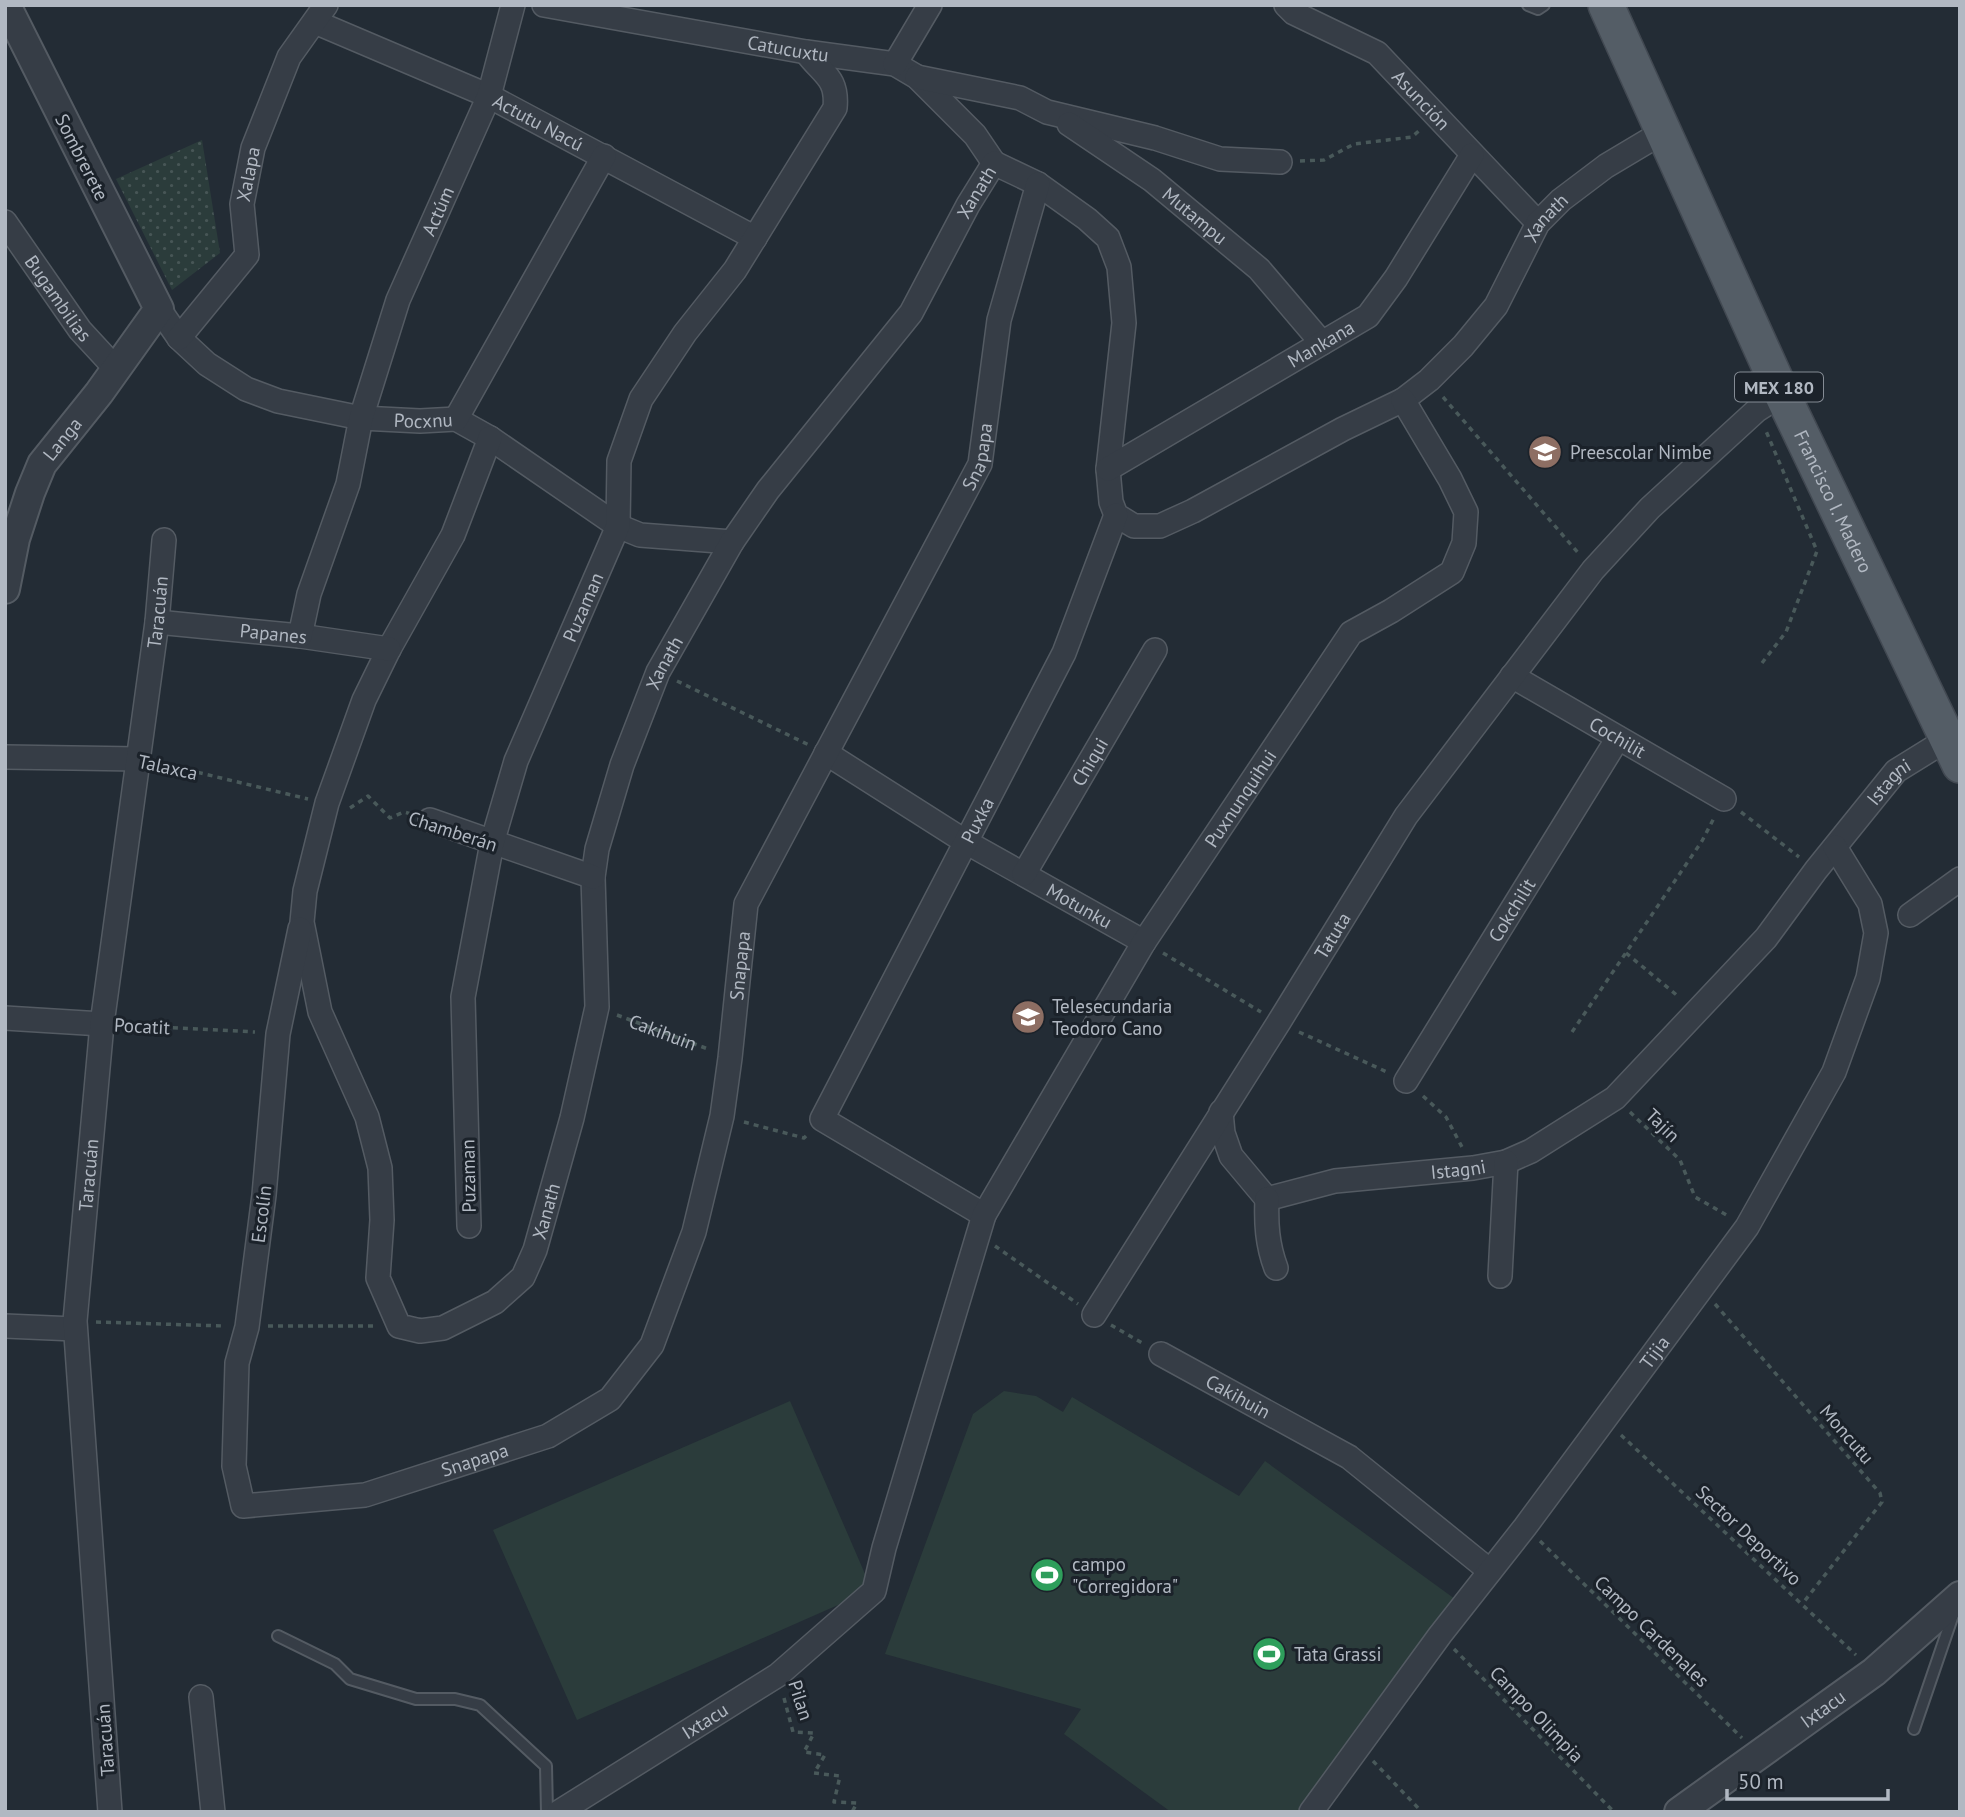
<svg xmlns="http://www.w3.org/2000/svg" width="1965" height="1817" font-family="'PT Sans',sans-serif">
	<defs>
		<pattern id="grass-dots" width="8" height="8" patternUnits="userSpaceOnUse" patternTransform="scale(1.75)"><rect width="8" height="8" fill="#2b3c3b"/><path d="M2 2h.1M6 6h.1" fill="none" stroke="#475656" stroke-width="1.8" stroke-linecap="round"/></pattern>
	</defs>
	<rect width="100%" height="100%" fill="#232c35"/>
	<path fill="url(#grass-dots)" d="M202 140 220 253 172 290 116 179Z"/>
	<path fill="#2b3c3b" d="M1004 1391 1036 1396 1063 1412 1072 1397 1239 1496 1265 1461 1455 1599 1298 1812H1171L1064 1734 1081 1709 885 1654 973 1414Z
		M790 1401 872 1590 577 1720 493 1530Z"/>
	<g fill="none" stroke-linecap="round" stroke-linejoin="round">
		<g stroke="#545b63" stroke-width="14">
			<path id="service" d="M1528 5 1538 9 1544 5
				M278 1636 335 1664 350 1679 416 1699H455L480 1705 546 1766 547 1812
				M1914 1729 1954 1612"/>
		</g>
		<g stroke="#545b63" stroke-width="26">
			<g id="minor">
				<path id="s2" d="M544 5 806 52 895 64 917 77 975 135 994 163"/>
				<path id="s3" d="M1286 5 1294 13 1377 53 1538 223"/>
				<path id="s4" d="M315 22 489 96 755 238"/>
				<path d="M895 64 930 5"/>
				<path d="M917 77 1020 98 1047 112 1155 138 1220 159 1280 162"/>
				<path id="s5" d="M1069 124 1152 180 1259 269 1322 343"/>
				<path id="s6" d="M5 222 80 330 116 369"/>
				<path id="s7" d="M159 309 179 338 207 364 246 389 278 401 361 418 420 421 456 419 490 438 618 526 640 535 732 542"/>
				<path id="s8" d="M179 338 247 255 242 204 253 148 289 57 326 5"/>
				<path d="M456 419 604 156"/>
				<path id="s9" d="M490 438 453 535 389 649 364 700 327 803 305 891 302 922 320 1012 367 1117 380 1168 382 1220 378 1278 399 1326 420 1331 443 1328 495 1302 523 1277 535 1250 572 1118 597 1007 593 877 597 849 622 765 658 672 732 542 768 490 911 313 968 205 994 163 1038 184 1087 219 1108 238 1119 267 1124 323 1108 469 1111 502 1116 515 1134 526H1160L1193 511 1343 429 1403 400 1429 380 1463 346 1496 306 1538 223 1561 200 1606 166 1663 132"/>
				<path id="s10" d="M1108 469 1368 316 1396 278 1472 155"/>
				<path id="s11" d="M157 622 300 636 389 649"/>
				<path id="s12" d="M300 636 309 594 348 484 361 418 398 300 489 96 513 5"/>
				<path id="s13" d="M1512 676 1724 799"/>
				<path id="s14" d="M826 753 966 842 1144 942"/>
				<path d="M5 757 139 759"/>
				<path d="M430 820 593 877"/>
				<path id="s15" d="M1024 874 1155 650"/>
				<path d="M1910 915 1960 879"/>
				<path id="s16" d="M300 929 278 1034 264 1195 247 1327 237 1363 234 1466 243 1506 365 1495 548 1436 610 1399 652 1345 694 1232 722 1116 730 1058 746 904 980 464 999 320 1038 184"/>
				<path d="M5 1018 102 1024"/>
				<path id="s17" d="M1406 1081 1618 738"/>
				<path d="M1221 1112 1223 1133 1231 1156 1267 1199"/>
				<path id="s18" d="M1267 1199 1335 1181 1473 1168 1506 1162 1531 1151 1615 1098 1766 938 1816 870 1896 771 1946 740"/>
				<path d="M1267 1199C1266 1223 1267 1244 1276 1268"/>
				<path id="s19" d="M984 1215 822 1119 1064 653 1116 515"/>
				<path id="s20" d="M469 1226 463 997 492 843 516 761 618 526 619 461 641 399 685 333 735 270 835 108C838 77 822 74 806 52"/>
				<path d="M1500 1276 1506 1162"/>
				<path id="s21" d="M1094 1315 1279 1022 1406 816 1593 570 1650 508 1757 410 1782 394"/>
				<path d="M5 1326 75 1329"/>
				<path id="s22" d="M1161 1354 1349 1457 1490 1571"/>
				<path d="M201 1697 213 1812"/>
				<path id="s23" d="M110 1812 75 1321 102 1024 157 622 164 540"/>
				<path id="s24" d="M559 1812 778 1675 874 1591 884 1548 984 1215 1144 942 1351 633 1391 611 1452 572 1464 543 1466 512 1450 479 1403 400"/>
				<path id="s25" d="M1311 1812 1440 1635 1525 1527 1747 1227 1834 1072 1868 978 1876 933 1870 904 1835 847"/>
			</g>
		</g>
		<g stroke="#545b63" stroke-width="32">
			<g id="tertiary">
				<path id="s26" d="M5 589 15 539 30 493 42 464 99 393 159 309 6 5"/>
				<path id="s27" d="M1679 1812 1874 1672 1960 1596"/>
			</g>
		</g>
		<g stroke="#424952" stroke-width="38">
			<g id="primary">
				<path id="s28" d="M1606 5 1782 394 1960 765"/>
			</g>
		</g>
		<g stroke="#49595a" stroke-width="3.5" stroke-dasharray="5 5" stroke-linecap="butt">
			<path d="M1300 161 1324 160 1354 144 1412 137 1421 129"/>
			<path d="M1443 397 1580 555"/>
			<path d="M1762 663 1786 632 1817 551 1766 431"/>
			<path d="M677 681 809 745"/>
			<path d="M159 763 308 799"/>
			<path d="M350 808 368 796 390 818 404 812 411 814"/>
			<path d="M1741 812 1799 857"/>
			<path d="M1163 953 1261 1012"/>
			<path d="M1626 953 1679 997"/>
			<path id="s1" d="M617 1015 708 1049"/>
			<path d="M123 1025 255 1032"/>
			<path d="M1299 1032 1387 1072"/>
			<path d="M1572 1032 1702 841 1714 818"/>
			<path d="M1423 1096 1446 1117 1462 1147"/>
			<path d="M1630 1112 1680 1160 1695 1197 1730 1217"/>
			<path d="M744 1122 804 1138 807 1135"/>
			<path d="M995 1246 1078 1304"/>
			<path d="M1715 1304 1880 1493 1882 1502 1803 1603"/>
			<path d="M96 1322 225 1326"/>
			<path d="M1111 1325 1144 1344"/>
			<path d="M268 1326H376"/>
			<path d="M1621 1435 1856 1655"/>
			<path d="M1540 1541 1742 1738"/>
			<path d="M1454 1649 1614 1812"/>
			<path d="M784 1698 793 1732 814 1733 804 1752 825 1755 814 1773 840 1776 834 1802 857 1803 852 1812"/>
			<path d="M1373 1761 1422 1812"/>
		</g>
		<use href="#service" stroke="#363d46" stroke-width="10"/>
		<use href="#minor" stroke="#363d46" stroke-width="23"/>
		<use href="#tertiary" stroke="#363d46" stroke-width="28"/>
		<use href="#primary" stroke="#545d66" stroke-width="35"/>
	</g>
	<defs>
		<g id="school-disc" transform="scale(1.75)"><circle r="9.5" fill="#8d6e63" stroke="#1b222a"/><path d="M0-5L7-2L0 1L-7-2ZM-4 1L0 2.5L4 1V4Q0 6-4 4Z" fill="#fff"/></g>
		<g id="stadium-disc" transform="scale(1.75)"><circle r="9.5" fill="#2e9e5b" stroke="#1b222a"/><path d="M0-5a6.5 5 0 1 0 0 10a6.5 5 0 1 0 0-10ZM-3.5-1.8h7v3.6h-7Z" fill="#fff"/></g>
	</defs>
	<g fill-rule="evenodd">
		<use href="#school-disc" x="1545" y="452"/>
		<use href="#school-disc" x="1028" y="1017"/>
		<use href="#stadium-disc" x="1047" y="1575"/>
		<use href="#stadium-disc" x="1269" y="1654"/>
	</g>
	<g text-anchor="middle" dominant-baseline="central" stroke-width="6" stroke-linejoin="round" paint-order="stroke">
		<rect fill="#1b222a" stroke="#848b94" stroke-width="2" x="1735" y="372.5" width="88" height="29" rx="5"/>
		<g font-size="18" font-weight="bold" fill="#b1b8c2">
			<text x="1779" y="387">MEX 180</text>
		</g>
		<g font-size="19" fill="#b1b8c2" stroke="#1b222a">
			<text stroke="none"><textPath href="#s2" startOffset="248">Catucuxtu</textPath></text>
			<text stroke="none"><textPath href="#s3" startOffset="168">Asunción</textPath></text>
			<text stroke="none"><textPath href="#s4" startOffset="245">Actutu Nacú</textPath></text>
			<text transform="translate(82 157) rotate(63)">Sombrerete</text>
			<text stroke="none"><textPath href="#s8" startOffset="189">Xalapa</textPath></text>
			<text stroke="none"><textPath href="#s9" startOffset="2289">Xanath</textPath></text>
			<text stroke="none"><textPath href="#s12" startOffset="448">Actúm</textPath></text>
			<text stroke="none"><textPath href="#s5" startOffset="156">Mutampu</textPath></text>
			<text stroke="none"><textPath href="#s9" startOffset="3297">Xanath</textPath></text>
			<text stroke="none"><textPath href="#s6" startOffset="93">Bugambilias</textPath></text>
			<text stroke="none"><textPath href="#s10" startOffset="247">Mankana</textPath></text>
			<text stroke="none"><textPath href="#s7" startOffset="301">Pocxnu</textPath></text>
			<text stroke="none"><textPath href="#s26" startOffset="163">Langa</textPath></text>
			<text stroke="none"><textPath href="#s16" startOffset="1997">Snapapa</textPath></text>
			<text stroke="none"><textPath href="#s28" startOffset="546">Francisco I. Madero</textPath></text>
			<text stroke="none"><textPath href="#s20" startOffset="639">Puzaman</textPath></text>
			<text stroke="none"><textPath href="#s23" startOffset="1206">Taracuán</textPath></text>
			<text stroke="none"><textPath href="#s11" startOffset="117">Papanes</textPath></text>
			<text stroke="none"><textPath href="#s9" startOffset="1722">Xanath</textPath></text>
			<text stroke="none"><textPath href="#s13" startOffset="122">Cochilit</textPath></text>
			<text stroke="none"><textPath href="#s15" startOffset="130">Chiqui</textPath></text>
			<text transform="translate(168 767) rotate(12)">Talaxca</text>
			<text stroke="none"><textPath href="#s18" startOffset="788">Istagni</textPath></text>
			<text stroke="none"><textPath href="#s24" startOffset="1267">Puxnunquihui</textPath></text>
			<text stroke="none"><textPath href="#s19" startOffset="525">Puxka</textPath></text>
			<text transform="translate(453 831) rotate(18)">Chamberán</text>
			<text stroke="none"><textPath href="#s14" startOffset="296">Motunku</textPath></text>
			<text stroke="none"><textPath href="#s17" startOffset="201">Cokchilit</textPath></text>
			<text stroke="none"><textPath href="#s21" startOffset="448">Tatuta</textPath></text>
			<text stroke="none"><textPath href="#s16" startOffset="1430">Snapapa</textPath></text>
			<text transform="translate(142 1026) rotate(3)">Pocatit</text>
			<text stroke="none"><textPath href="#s1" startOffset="49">Cakihuin</textPath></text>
			<text transform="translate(1663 1125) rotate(44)">Tajín</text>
			<text stroke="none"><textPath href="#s18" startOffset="194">Istagni</textPath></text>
			<text stroke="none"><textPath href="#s23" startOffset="639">Taracuán</textPath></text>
			<text transform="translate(468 1176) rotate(-91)">Puzaman</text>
			<text stroke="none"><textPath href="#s9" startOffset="1155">Xanath</textPath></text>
			<text transform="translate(261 1214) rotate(-83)">Escolín</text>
			<text stroke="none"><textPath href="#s25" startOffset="574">Tijia</textPath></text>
			<text stroke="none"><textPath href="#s22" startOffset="88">Cakihuin</textPath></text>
			<text transform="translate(1847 1434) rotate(49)">Moncutu</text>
			<text stroke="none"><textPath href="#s16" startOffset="821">Snapapa</textPath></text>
			<text transform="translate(1749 1535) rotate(43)">Sector Deportivo</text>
			<text transform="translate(1652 1631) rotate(44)">Campo Cardenales</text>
			<text transform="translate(801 1700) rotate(72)">Pilan</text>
			<text stroke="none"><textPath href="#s27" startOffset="177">Ixtacu</textPath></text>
			<text transform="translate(1537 1714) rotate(46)">Campo Olimpia</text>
			<text stroke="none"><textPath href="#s24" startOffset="172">Ixtacu</textPath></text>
			<text transform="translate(105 1740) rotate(-94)">Taracuán</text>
		</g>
		<g font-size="19" fill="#b1b8c2" stroke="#1b222a" text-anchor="start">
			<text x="1570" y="452">Preescolar Nimbe</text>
			<text x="1052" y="1006">Telesecundaria<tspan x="1052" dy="22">Teodoro Cano</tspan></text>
			<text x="1072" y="1564">campo<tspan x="1072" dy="22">"Corregidora"</tspan></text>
			<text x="1294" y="1654">Tata Grassi</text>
		</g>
	</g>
	<rect width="1965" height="1817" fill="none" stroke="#b1b8c2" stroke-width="14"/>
	<path d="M1727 1789v10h161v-10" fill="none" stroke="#b1b8c2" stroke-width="3.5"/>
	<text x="1738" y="1789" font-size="21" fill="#b1b8c2" stroke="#1b222a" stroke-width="5" paint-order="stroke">50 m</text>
</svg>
